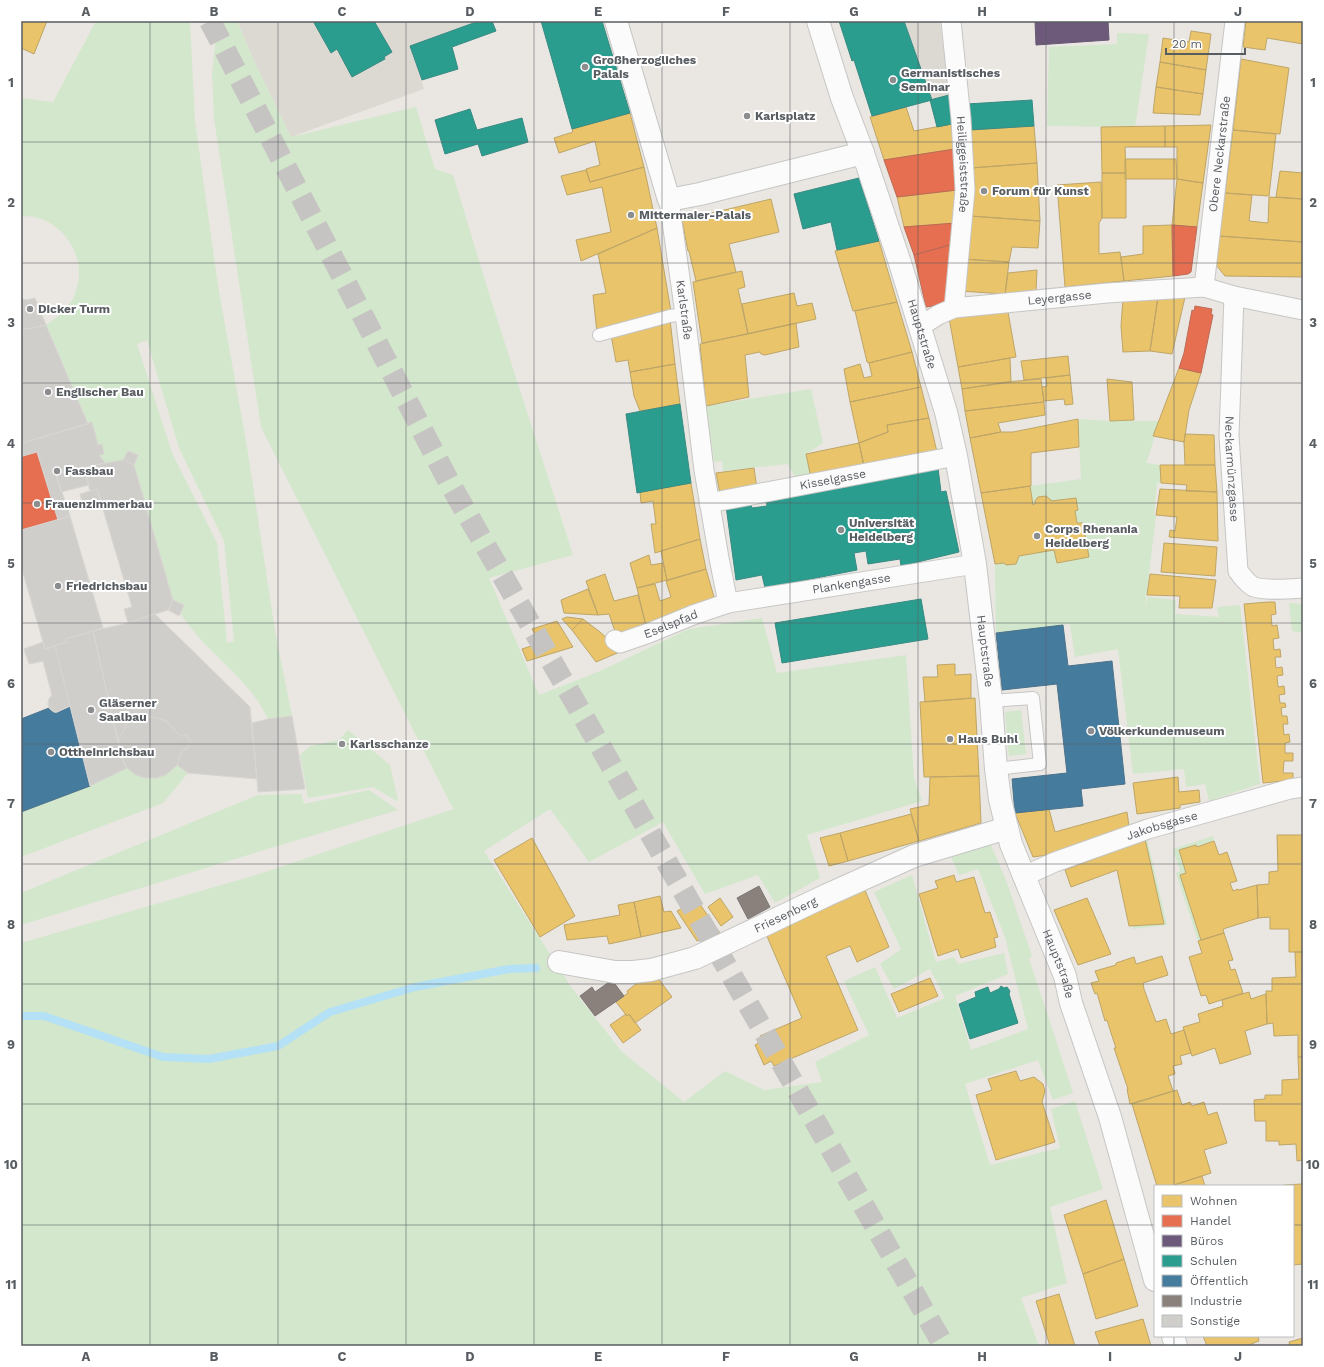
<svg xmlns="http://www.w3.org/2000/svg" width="1324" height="1367" font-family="'Work Sans',sans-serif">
	<rect width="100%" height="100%" fill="#eae7e2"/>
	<path fill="#dcd9d2" d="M237 21H479L410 46 424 89 291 137 254 61Z
		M839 21H940L949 95 872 116 854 61H852Z"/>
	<path fill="#d2e7cb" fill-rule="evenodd" d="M96 21H190L195 121 218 286 247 447 275 631 292 716 268 719C254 688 226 666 203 642 195 633 187 623 180 613L184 605 173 600 134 465 138 455 128 451 123 460 105 463 99 455 92 423 88 424 46 325C57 318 66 310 73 299 75 296 75 291 77 287 87 252 58 214 21 216V98L53 102ZM147 340 179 448 224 541 234 641 227 643 217 543 172 453 137 344Z
		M218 21H237L254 61 291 137 416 107 435 169 453 175 491 300 573 555 489 578 539 695 600 671 689 629 762 618 777 673 906 655 914 778 922 801 807 835 820 878 775 903 758 875 705 894 663 822 589 862 550 809 484 851 571 987 622 1052 684 1102 725 1071 764 1090 822 1082 815 1062 869 1035 844 981 875 967 897 1018 945 998 930 969 894 989 880 964 901 949 874 892 912 875 936 962 954 957 958 964 1004 953 1008 974 955 996 971 1050 1028 1029 1005 937 978 869 959 875 949 853 990 843 1006 880 1032 956 1029 959 1049 1019 1073 1093 1053 1100 1038 1060 965 1084 990 1165 1060 1148 1051 1109 1075 1101 1103 1189 1050 1207 1067 1283 1021 1298 1039 1346H21V943L256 875 454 809 450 803 261 427 214 118 212 73Z
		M1117 33 1149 34 1135 127 1047 126 1049 47 1117 44Z
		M811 389 823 443 806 454 811 478 797 481 788 464 723 471 722 461 714 462 706 406Z
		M1078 419 1110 421H1159C1154 435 1152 449 1146 463L1160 465 1161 483H1157L1154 515H1156L1145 608 1148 597 1176 600 1175 614 1219 617 1217 607 1240 605 1260 784 1209 801 1205 784 1186 787 1184 769 1133 774 1118 649 1075 657 1070 624 996 633 995 564 1004 563 1006 565 1016 564 1019 556 1054 550 1088 557 1083 523H1077L1075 511 1078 509 1076 498 1051 501V500L1046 496 1038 497 1035 501V504L1033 505 1030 486 1081 479Z
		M1289 603 1303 604V633L1292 631Z
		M1021 710 1026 754 1009 756 1005 712Z
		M348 730 390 765 398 800 397 801 373 787 308 798 300 755 310 746 339 740Z
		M177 765 188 773 163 803 21 857V812L85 788 127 768C145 782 161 782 177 765Z
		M369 790 398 810 264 850 21 925V893L258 795 301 794 304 804Z
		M1213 836 1214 841 1197 847 1196 845 1179 850 1186 873 1181 875 1201 940 1198 941 1176 873 1180 871 1173 849Z
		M1147 838 1167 925 1133 929V926L1164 924 1145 839Z"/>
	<path fill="#e9c46a" stroke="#bea568" d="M21 21H47L34 54 21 48Z
		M1246 21H1302L1303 44 1267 38 1265 50 1243 47Z
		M1191 31 1211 34 1206 70 1160 62 1163 38 1189 42Z
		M1241 59 1289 68 1280 134 1233 130Z
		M1160 62 1206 70 1203 94 1156 87Z
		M1156 87 1203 94 1200 115 1153 113Z
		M906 107 914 131 952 124 955 149 884 160 870 117Z
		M630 113 644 167 590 182 586 169 600 165 595 141 559 153 554 138 573 132 572 129Z
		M1211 125 1203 183 1177 179V147H1165V126Z
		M1034 126 1037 163 971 168 969 130Z
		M1165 126V147H1125L1126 173H1102L1101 127Z
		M1233 130 1276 134 1269 196 1225 193Z
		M1125 159H1176L1177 179H1125Z
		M1037 163 1040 221 970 216 971 168Z
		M644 167 657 228 581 261 576 240 611 232 602 187 567 195 561 176 586 170 590 182Z
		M1280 171 1303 173V199L1276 197Z
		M1102 173H1126V218H1102Z
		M1177 179 1203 183 1197 227 1172 225Z
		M1101 182 1102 218 1099 223V254L1120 252 1124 281 1065 287 1057 185Z
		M957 190 956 223 904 227 897 197Z
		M1225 193 1252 195 1249 221 1268 223 1269 197 1303 199V242L1219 236Z
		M771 199 779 232 729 244 736 272 696 281 689 251H688L682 220Z
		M970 216 1040 221 1038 248 1012 247 1009 262 963 259Z
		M1172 225 1173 276 1124 281 1121 257 1143 254V226Z
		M657 228 671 312 597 333 593 295 606 293 598 254Z
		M1219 236 1303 242V277L1225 276 1216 265Z
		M879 241 897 302 853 311 835 251Z
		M963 259 1009 262 1005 294 960 291Z
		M1037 270 1036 291 1005 294 1008 273Z
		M742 271 745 287 738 289 748 334 702 343 693 282Z
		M794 293 797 306 812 303 816 319 748 334 742 304Z
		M1158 297H1185L1172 354 1150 351Z
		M1158 297 1150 351 1123 352 1121 326 1123 298Z
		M897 302 912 352 869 363 867 362 855 311Z
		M1008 312 1016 357 958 367 949 318Z
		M670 319 675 364 630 372 628 360 616 362 611 335Z
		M796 323 799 347 765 355 761 354 760 352 745 355 749 397 706 406 700 344Z
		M912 352 921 387 850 402 844 369 860 364 864 378 872 376 869 363Z
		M1068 356 1070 375 1024 380 1021 361Z
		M1010 358 1011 382 962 389 958 367Z
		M675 364 680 404 640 411 634 396 630 372Z
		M1179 368 1201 373 1189 410 1184 442 1153 436Z
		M1070 375 1073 404 1065 405 1064 399 1044 401 1042 387 1047 386 1046 378Z
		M1041 379 1044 402 965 411 962 389 1006 382Z
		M1107 379 1132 382 1134 420 1110 421Z
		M921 387 929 418 887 425 888 432 859 443 850 402Z
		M1044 402 1045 415 998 423 1001 432 970 438 965 411Z
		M929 418 937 452 864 466 859 443 888 432 887 425Z
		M1078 419 1079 447 1031 453V486L981 493 970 438 1001 432H1013Z
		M1185 434 1214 435 1215 465H1185L1184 442Z
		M859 443 864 466 811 478 806 454Z
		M1160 465H1215L1217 492 1186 491 1187 485 1161 483Z
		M754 468 757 489 720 494 716 473Z
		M691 483 700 539 655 553 651 524H656L653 501 641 503 640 492Z
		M1030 486 1033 505 1035 504V501L1038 497 1046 496 1051 500V501L1076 498 1078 510 1075 511 1077 523H1083L1089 557 1057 563 1054 550 1019 556 1016 564 1006 565 1004 563 995 564 981 493Z
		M1160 489 1217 492 1218 541 1169 537 1170 530 1175 531 1177 517 1156 515Z
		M700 539 706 569 667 580 661 551Z
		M1164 543 1217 547 1215 576 1161 572Z
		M649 555 651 565 663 563 667 580 637 588 630 563Z
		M706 569 714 597 646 626 637 588 655 584 660 601 671 597 666 581Z
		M605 574 614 601 638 595 646 626 616 634 609 614 598 615 586 581Z
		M1150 574 1216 580 1212 608H1179L1180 596 1147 595Z
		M588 589 598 615 564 613 561 600Z
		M1268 602H1275L1276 614 1271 615 1272 626 1277 625 1279 638 1273 639 1274 650 1280 649 1281 657H1275L1276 668 1282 667 1283 675 1277 676 1278 687 1284 686 1285 694 1279 695 1280 703H1285L1286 707 1281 708 1282 716H1287L1288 724H1283L1284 735 1289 734 1290 742 1285 743V753H1293V761H1284L1283 773H1293V780L1263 783 1244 604Z
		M567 617 583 619 572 630 562 619Z
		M583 619 600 632 622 651 596 662 572 630Z
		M557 621 573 647 527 661 522 649 540 643 532 629Z
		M955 664V675L971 674V698L925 702 923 677H938L937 665Z
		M975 698 979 776 924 777 920 702Z
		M979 776 981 823 919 841 910 809 929 805 930 777Z
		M1178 777 1179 792 1199 790 1200 802 1180 805V808L1137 814 1133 783Z
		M1049 809 1055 832 1127 812 1129 826 1054 854 1033 857 1015 813Z
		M911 814 919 841 848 861 840 833Z
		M840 833 848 861 829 866 820 838Z
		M1277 835H1303V952H1289V929H1270V917L1258 918 1257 885 1269 884V872L1278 871Z
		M532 838 575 916 540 937 494 860Z
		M1145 839 1164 924 1129 926 1117 870 1071 887 1065 870Z
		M1214 841 1219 855 1227 852 1237 881 1230 883 1233 891 1238 889 1239 890 1257 885 1258 918 1223 929 1224 933 1201 940 1180 875 1186 873 1179 850 1196 845 1197 847Z
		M954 875 956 882 974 877 985 913 990 912 998 937 994 938 996 947 961 958 958 949 938 956 919 894 938 888 935 881Z
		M864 888 889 947 857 962 850 946 826 956 858 1030 774 1066 771 1061 764 1065 755 1045 762 1041 760 1036 802 1018 766 934Z
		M660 896 664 912 671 911 681 928 641 937 634 902Z
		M720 898 733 917 721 926 708 907Z
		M1087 898 1111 954 1078 965 1054 910Z
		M697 900 720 933 697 941 677 911Z
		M634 902 641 937 609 944 607 936 567 940 564 925 620 915 618 905Z
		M1224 933 1233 960 1228 961 1231 970 1235 969 1243 993 1209 1004 1206 995 1201 996 1189 957 1202 953 1198 941Z
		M1295 952H1303V1057H1298V1035L1274 1036 1273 1023 1267 1024 1266 991H1272V978L1296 977Z
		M1162 956 1168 975 1143 983 1144 989 1156 1022 1166 1019 1171 1034 1184 1030 1191 1053 1180 1056 1182 1064 1173 1066 1175 1074 1168 1076 1173 1091 1130 1104 1127 1089H1128L1114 1048H1116L1112 1036 1107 1020 1105 1021 1097 993 1095 994 1091 983 1099 981 1095 971 1116 965V963L1134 957 1136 964Z
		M655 974 672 997 635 1023 629 1014 627 1016 616 1002 628 993 627 991 640 981 641 983Z
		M930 978 938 996 899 1012 891 994Z
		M1249 992 1251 999 1266 994 1267 1024 1245 1031 1251 1054 1220 1064 1215 1048 1192 1056 1183 1027 1200 1022 1198 1014 1223 1006 1222 1000Z
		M626 1014 627 1016 629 1014 641 1030 623 1043 610 1025Z
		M1298 1057H1303V1160L1297 1161 1296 1144 1279 1145V1141H1266V1121H1255L1254 1100 1265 1099V1095H1282V1080L1299 1079Z
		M1016 1071 1020 1081 1034 1077 1043 1084 1045 1091 1042 1102 1055 1142 996 1160 976 1095 992 1090 988 1079Z
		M1177 1090 1182 1105 1190 1102 1192 1106 1204 1102 1208 1115 1217 1112 1227 1143 1204 1150 1211 1173 1171 1186H1157L1132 1104Z
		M1303 1160V1264L1293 1265V1186H1284V1185L1302 1184Z
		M1202 1176 1205 1186H1171Z
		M1106 1200 1124 1259 1083 1274 1064 1215Z
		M1124 1259 1138 1306 1096 1319 1083 1274Z
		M1059 1294 1075 1346H1050L1036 1301Z
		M1143 1319 1151 1346H1100L1095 1332Z
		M1203 1336H1258L1259 1341 1246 1346H1207Z
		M1303 1338V1346H1290L1289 1342Z"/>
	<path fill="#e76f51" stroke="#bc6a56" d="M955 149 957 190 897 197 884 160Z
		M956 223 953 244 914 255 904 227Z
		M1172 225 1197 227 1191 272 1188 274 1173 276Z
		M953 244 946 304 926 307 914 255Z
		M1195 306 1212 309 1211 314 1213 315 1201 373 1179 368 1184 353 1192 310 1194 311Z
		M37 452 58 520 21 530V457Z"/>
	<path fill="#6d597a" stroke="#675a73" d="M1035 21H1108L1109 40 1036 45Z"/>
	<path fill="#2a9d8f" stroke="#388a82" d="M313 21H374L392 52 384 57 385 59 352 77 337 49 331 53Z
		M479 21H492L496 31 452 47 458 69 422 80 410 46Z
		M541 21H602L630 113 572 129Z
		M839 21H904L932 100 872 116 854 60 852 61Z
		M949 95 952 124 937 127 930 100Z
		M1032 100 1034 126 969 130 967 104Z
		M470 109 477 130 522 118 528 142 482 156 478 144 445 154 435 120Z
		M859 178 879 241 837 250 831 222 803 229 794 194Z
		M680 404 691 483 637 493 626 414Z
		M938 468 941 492 946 491 959 552 901 566 900 559 868 564 866 551 854 553 857 570 765 588 762 575 736 580 726 506 750 502 752 508 767 506 766 499 849 487V482Z
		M921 599 928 639 782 663 775 623Z
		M1001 986 1004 988 1007 987 1010 991 1009 994 1018 1023 970 1039 959 1004 976 997 975 992 988 987 990 993 999 989Z"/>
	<path fill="#457b9d" stroke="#4b728b" d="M1063 625 1068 666 1112 661 1125 784 1081 789 1083 806 1015 813 1012 779 1067 773 1057 684 1002 690 996 633Z
		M70 706 90 786 21 812V719L49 708 54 712H57Z"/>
	<path fill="#8a817c" stroke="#7b7674" d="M759 886 770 907 748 919 737 898Z
		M612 980 624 996 595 1016 580 996 592 987 595 992Z"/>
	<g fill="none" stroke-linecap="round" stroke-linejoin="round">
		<path stroke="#b4e1f6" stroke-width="8" d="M21 1016H44L163 1057 209 1059 278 1046 330 1012 415 987 509 969 536 968"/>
	</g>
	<path fill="#d0cecb" stroke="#d9d6d2" d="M35 298 46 325 32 328 21 329V299L27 300Z
		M46 325 88 424 26 442 22 446 23 456 21 457V329L32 328Z
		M92 422 98 445 102 444 104 454 99 455 105 463 56 474 70 516 58 520 37 452 23 456 22 446 26 442Z
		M128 451 138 455 134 465 123 460Z
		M123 460 134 465 173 600 168 610 155 614 128 623 124 609 132 607 97 489 90 491 84 467Z
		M84 467 89 485 61 492 56 474Z
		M97 489 101 500 83 506 80 494Z
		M70 516 103 628 66 639 67 642 45 649 21 566V530Z
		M173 600 184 605 179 616 168 610Z
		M155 614 250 707 257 779 188 773 177 765 182 750 187 749 191 741 186 735 180 736 170 724 158 718 149 717 138 720 133 716 128 718 125 721 126 726 118 741 93 631 128 623Z
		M93 631 121 756 127 768 90 786 70 706 57 712H54L49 708 48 704 49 699 52 695 43 661 29 664 24 649 43 642 45 649 67 642 66 639Z
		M43 642 45 649 55 646 70 706 57 712H54L49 708 48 704 49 699 52 695 43 661 29 664 24 649Z
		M133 716 138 720 149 717 158 718 165 720 170 724 180 736 186 735 191 741 187 749 182 750 177 765 166 775 156 778H145L136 775 127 768 124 764 118 741 126 726 125 721 128 718Z
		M292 716 305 789 258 792 252 723 268 719Z"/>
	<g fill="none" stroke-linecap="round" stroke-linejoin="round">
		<path stroke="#c6c4c2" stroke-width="22" stroke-dasharray="22 11" stroke-linecap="butt" d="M210 21 450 484 944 1346"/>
		<g stroke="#c6c6c5" stroke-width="14">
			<path id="service" d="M599 335 670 316 685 314
				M991 701 1033 698 1040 764 996 769"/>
		</g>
		<g stroke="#c6c6c5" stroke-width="21">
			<g id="pedestrian">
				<path id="s1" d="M951 21 961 119 965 190 954 308"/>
				<path id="s2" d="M669 200 685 314 704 470 719 558 728 603"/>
				<path id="s3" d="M1204 287 1235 21"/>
				<path id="s4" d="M1234 296 1229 436 1238 571C1243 577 1247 584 1254 587 1268 591 1289 589 1303 588"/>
				<path id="s5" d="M919 327 938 315 954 308 1107 293 1204 287 1234 296 1303 310"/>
				<path id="s6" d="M709 503 956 456"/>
				<path id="s7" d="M615 640 620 643 649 633 693 615 728 603 975 564"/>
				<path id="s8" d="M1024 876 1055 862 1148 829 1290 789 1303 787"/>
			</g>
		</g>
		<g stroke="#c6c6c5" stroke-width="24">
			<g id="minor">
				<path d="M616 21 669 200 700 194 863 153"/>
				<path id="s9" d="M818 21 842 98 863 153 900 263 946 412 956 456 975 564 991 701 996 769 1000 799 1007 828 1011 844 1024 876 1065 976 1071 1003 1110 1117 1155 1280"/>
				<path id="s10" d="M559 962 615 972H633L651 970 695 958 827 895 914 856 1007 828"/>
				<path d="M1173 1336 1176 1346"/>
			</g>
		</g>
		<use href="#service" stroke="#fcfbfb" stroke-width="12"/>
		<use href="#pedestrian" stroke="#fcfbfb" stroke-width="19"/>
		<use href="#minor" stroke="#fcfbfb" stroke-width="22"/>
	</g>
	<path fill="none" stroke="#585d62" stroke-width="1" stroke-opacity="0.55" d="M150 21V1346M278 21V1346M406 21V1346M534 21V1346M662 21V1346M790 21V1346M918 21V1346M1046 21V1346M1174 21V1186M21 142H1303M21 263H1303M21 383H1303M21 503H1303M21 623H1303M21 744H1303M21 864H1303M21 984H1303M21 1104H1303M21 1225H1155M1293 1225H1303M1174 1336V1346"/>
	<g fill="#8b8d8f" stroke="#fff" stroke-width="1.5">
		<circle cx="585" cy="67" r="4"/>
		<circle cx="893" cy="80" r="4"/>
		<circle cx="747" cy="116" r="4"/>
		<circle cx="984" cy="191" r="4"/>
		<circle cx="631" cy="215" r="4"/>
		<circle cx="30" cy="309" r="4"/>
		<circle cx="48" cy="392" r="4"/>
		<circle cx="57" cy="471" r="4"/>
		<circle cx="37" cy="504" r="4"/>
		<circle cx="841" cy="530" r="4"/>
		<circle cx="1037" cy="536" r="4"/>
		<circle cx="58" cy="586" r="4"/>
		<circle cx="91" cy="710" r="4"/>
		<circle cx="1091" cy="731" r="4"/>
		<circle cx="950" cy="739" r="4"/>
		<circle cx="342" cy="744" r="4"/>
		<circle cx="51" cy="752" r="4"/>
	</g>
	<g text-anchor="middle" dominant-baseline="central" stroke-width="4" stroke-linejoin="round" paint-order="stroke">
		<g font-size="12" font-weight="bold" fill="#585d62" stroke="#fff" text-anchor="start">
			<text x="593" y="60">Großherzogliches<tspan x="593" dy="14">Palais</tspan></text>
			<text x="901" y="73">Germanistisches<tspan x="901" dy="14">Seminar</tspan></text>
			<text x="755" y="116">Karlsplatz</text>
			<text x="992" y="191">Forum für Kunst</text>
			<text x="639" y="215">Mittermaier-Palais</text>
			<text x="38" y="309">Dicker Turm</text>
			<text x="56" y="392">Englischer Bau</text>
			<text x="65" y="471">Fassbau</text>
			<text x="45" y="504">Frauenzimmerbau</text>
			<text x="849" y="523">Universität<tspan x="849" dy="14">Heidelberg</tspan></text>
			<text x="1045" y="529">Corps Rhenania<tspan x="1045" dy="14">Heidelberg</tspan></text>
			<text x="66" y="586">Friedrichsbau</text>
			<text x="99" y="703">Gläserner<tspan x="99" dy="14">Saalbau</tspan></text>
			<text x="1099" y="731">Völkerkundemuseum</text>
			<text x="958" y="739">Haus Buhl</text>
			<text x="350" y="744">Karlsschanze</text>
			<text x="59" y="752">Ottheinrichsbau</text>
		</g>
		<g font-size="12" fill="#585d62" stroke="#fff">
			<text stroke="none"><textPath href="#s3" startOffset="134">Obere Neckarstraße</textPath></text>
			<text stroke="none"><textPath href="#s1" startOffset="144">Heiliggeiststraße</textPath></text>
			<text stroke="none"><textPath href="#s5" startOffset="146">Leyergasse</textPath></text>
			<text stroke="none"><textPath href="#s2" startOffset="111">Karlstraße</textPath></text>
			<text stroke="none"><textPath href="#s9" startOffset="330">Hauptstraße</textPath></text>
			<text stroke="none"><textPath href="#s4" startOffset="173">Neckarmünzgasse</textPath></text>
			<text stroke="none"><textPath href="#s6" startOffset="126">Kisselgasse</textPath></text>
			<text stroke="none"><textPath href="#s7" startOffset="246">Plankengasse</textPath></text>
			<text stroke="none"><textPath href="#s7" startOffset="60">Eselspfad</textPath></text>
			<text stroke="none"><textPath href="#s9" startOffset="654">Hauptstraße</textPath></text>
			<text stroke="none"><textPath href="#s8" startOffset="147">Jakobsgasse</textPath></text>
			<text stroke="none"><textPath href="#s10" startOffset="239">Friesenberg</textPath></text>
			<text stroke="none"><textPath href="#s9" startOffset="978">Hauptstraße</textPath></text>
		</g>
	</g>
	<rect width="1324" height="1367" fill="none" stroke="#ffffff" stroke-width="44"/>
	<rect x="1154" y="1185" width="140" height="152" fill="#ffffff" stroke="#bcbec0"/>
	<rect x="1162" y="1195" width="20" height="12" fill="#e9c46a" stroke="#bcbec0"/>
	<text x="1190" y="1205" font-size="12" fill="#585d62">Wohnen</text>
	<rect x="1162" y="1215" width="20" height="12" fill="#e76f51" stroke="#bcbec0"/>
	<text x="1190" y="1225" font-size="12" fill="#585d62">Handel</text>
	<rect x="1162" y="1235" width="20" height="12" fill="#6d597a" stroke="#bcbec0"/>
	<text x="1190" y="1245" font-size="12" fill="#585d62">Büros</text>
	<rect x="1162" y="1255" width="20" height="12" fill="#2a9d8f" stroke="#bcbec0"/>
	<text x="1190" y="1265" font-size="12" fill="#585d62">Schulen</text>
	<rect x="1162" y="1275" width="20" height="12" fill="#457b9d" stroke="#bcbec0"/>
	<text x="1190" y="1285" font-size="12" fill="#585d62">Öffentlich</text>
	<rect x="1162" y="1295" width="20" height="12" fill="#8a817c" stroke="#bcbec0"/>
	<text x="1190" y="1305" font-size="12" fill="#585d62">Industrie</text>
	<rect x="1162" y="1315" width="20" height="12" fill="#d0cecb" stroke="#bcbec0"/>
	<text x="1190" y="1325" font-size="12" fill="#585d62">Sonstige</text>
	<path d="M1166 48v6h79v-6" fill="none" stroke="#585d62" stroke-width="2"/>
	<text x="1172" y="48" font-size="12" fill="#585d62" stroke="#ffffff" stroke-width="3" paint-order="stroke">20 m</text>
	<rect x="22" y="22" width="1280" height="1323" fill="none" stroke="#585d62" stroke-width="1.5"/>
	<g font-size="13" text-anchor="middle" font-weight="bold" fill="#585d62">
		<text x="86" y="16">A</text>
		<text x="214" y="16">B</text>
		<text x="342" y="16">C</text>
		<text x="470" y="16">D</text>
		<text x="598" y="16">E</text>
		<text x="726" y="16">F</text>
		<text x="854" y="16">G</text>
		<text x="982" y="16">H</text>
		<text x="1110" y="16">I</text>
		<text x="1238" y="16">J</text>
		<text x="11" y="87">1</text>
		<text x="1313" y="87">1</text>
		<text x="11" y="207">2</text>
		<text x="1313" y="207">2</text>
		<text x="11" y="327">3</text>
		<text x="1313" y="327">3</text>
		<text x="11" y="448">4</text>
		<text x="1313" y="448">4</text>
		<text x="11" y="568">5</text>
		<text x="1313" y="568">5</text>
		<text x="11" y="688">6</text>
		<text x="1313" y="688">6</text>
		<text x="11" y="808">7</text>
		<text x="1313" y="808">7</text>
		<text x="11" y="929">8</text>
		<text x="1313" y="929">8</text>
		<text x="11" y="1049">9</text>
		<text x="1313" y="1049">9</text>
		<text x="11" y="1169">10</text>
		<text x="1313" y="1169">10</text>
		<text x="11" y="1289">11</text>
		<text x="1313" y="1289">11</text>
		<text x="86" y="1361">A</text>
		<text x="214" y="1361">B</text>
		<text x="342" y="1361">C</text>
		<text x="470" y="1361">D</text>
		<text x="598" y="1361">E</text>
		<text x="726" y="1361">F</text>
		<text x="854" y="1361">G</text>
		<text x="982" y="1361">H</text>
		<text x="1110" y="1361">I</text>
		<text x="1238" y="1361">J</text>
	</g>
</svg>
